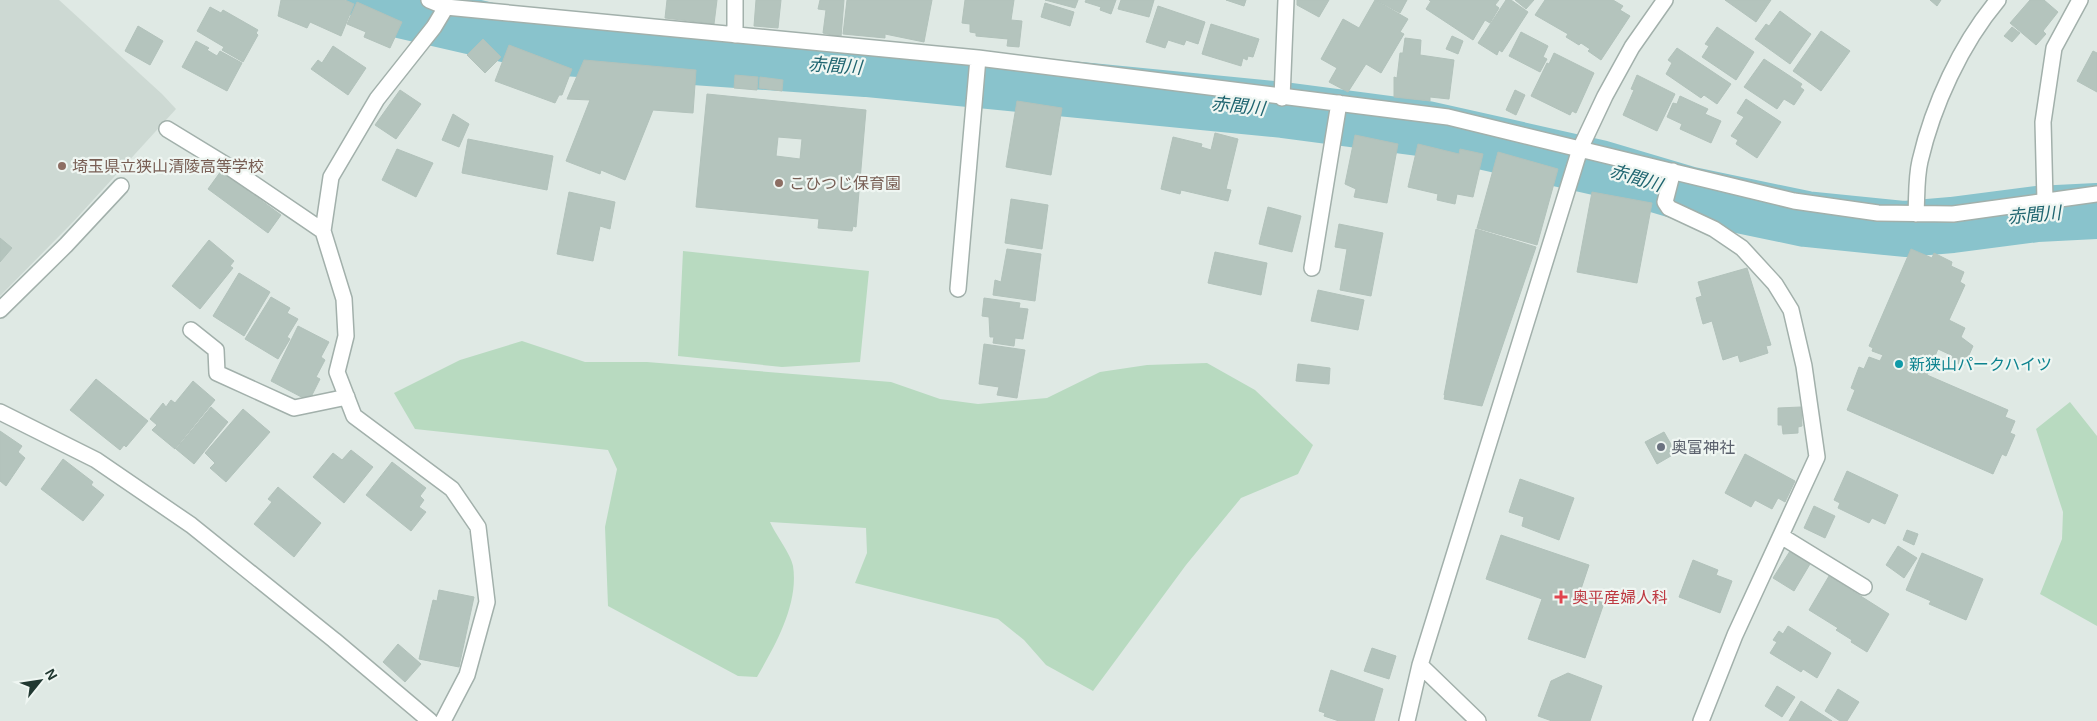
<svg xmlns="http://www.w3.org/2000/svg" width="2097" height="721" font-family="Arial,'Noto Sans JP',sans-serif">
	<rect width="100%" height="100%" fill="#dfe9e4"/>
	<path fill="#cdd9d3" d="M0 0H59L162 94 176 109 73 222 0 296Z"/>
	<path fill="#b8dac0" d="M683 251 869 271 860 362 782 367 678 356Z
		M522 341 585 362H647L891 382 940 399 978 404 1047 398 1100 372 1147 365 1207 363 1255 390 1313 445 1298 474 1241 498 1186 565 1093 691 1046 665 1024 640 998 619 855 583 867 553 866 528 770 522C775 534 791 554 793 566 799 604 775 646 757 677L738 676 608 606 605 527 617 469 608 450 415 429 394 393 460 360Z
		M2070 402 2097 436V626L2040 594 2062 539 2063 512 2036 429Z"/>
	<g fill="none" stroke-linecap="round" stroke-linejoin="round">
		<path stroke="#89c3cc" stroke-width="56" d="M374 0 391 8 565 48 866 69 1283 110 1427 129 1600 168 1691 195 1806 219 1905 229 1952 225 2037 214 2097 211"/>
	</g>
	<path fill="#b4c4bd" stroke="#b2c2bb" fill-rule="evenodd" d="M281 0H345L354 4 341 36 310 22 307 28 278 16Z
		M667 0H717L714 24 665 18Z
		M756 0H781L778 28 754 26Z
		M820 0H844L841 37 823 33 826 10 818 9Z
		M847 0H932L924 42 885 34V38L843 34Z
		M965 0H1014L1011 20 1022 21 1019 47 1007 46 1008 39 976 36V33L970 32V24L962 23Z
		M1045 0H1078L1075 8Z
		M1086 0H1116L1111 14 1100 10 1101 7 1085 2Z
		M1121 0H1154L1149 17 1118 9Z
		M1226 0H1246L1244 6Z
		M1297 0H1329L1319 17 1297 5Z
		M1375 0 1408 19 1400 32 1404 34 1381 73 1366 64 1348 92 1329 82 1337 68 1321 59 1343 19 1359 28Z
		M1376 0H1407L1400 13Z
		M1429 0H1499L1495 5 1499 8 1490 23 1485 20 1473 40 1426 9 1431 1Z
		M1506 0H1511L1528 12 1502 52 1499 50 1497 55 1478 43Z
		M1515 0H1534L1526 9Z
		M1545 0H1613L1623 6 1620 10 1630 16 1601 60 1588 51 1590 49 1581 43 1579 45 1566 37 1568 34 1535 15Z
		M1725 0H1771L1756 22Z
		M1930 0H1941L1937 6Z
		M2030 0H2044L2058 12 2043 31 2046 34 2036 45 2010 23Z
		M357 2 402 22 390 48 364 37 366 32 347 24Z
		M1045 3 1074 12 1070 26 1041 17Z
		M1158 6 1205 22 1198 44 1186 40 1184 45 1168 40 1165 48 1146 42Z
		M210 7 221 13 223 10 258 30 256 33 258 35 243 62 222 50 224 47 197 31Z
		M1780 11 1811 34 1790 64 1755 39 1766 24 1769 26Z
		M1211 24 1259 39 1253 57 1248 56 1247 60 1243 58 1241 66 1202 54Z
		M138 26 163 41 150 65 125 51Z
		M1717 27 1754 52 1736 80 1702 57 1709 46 1705 44Z
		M2012 27 2020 33 2012 42 2004 36Z
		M1821 31 1850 51 1821 91 1793 71Z
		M1521 32 1548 46 1543 57 1547 59 1540 72 1509 56Z
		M1452 36 1463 41 1458 54 1446 49Z
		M1405 38 1421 40 1420 55 1454 60 1449 99 1430 97V101L1394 97V77L1397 78 1400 53H1403Z
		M483 39 501 57 485 73 467 55Z
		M196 41 209 48 207 50 217 56 220 51 242 63 227 91 182 67Z
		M509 45 572 69 562 95H559L555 103 495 81Z
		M333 46 366 68 348 95 311 69 318 60 322 63Z
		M1677 48 1731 84 1717 104 1704 95 1701 98 1666 74 1672 63 1668 60Z
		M2093 51 2097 53V92L2077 81Z
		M1554 53 1594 73 1576 113 1572 111 1570 115 1531 96 1547 63 1549 64Z
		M1764 59 1802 84 1800 87 1804 90 1794 105 1784 99 1777 109 1744 87Z
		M584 60 696 70 693 113 653 110 625 180 601 170 600 174 566 161 590 100 567 99Z
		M735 75 758 77 757 90 734 88Z
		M1637 75 1675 94 1657 131 1623 115 1634 90 1631 89Z
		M760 77 783 80 782 91 759 88Z
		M400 90 421 104 396 139 375 125Z
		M1515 90 1525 95 1516 115 1506 110Z
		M707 94 866 110 856 227 853 226 852 231 818 228 819 219 696 207ZM778 137 802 139 800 159 776 156Z
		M1680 96 1708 109 1705 114 1721 121 1711 143 1680 129 1682 124 1667 117 1673 103 1677 104Z
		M1746 99 1781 122 1757 158 1736 144 1738 140 1731 136 1744 117 1737 113Z
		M1017 101 1062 108 1051 175 1006 167Z
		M453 114 469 124 459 147 442 140Z
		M1215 133 1238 139 1226 189 1231 190 1228 201 1181 190 1180 194 1161 189 1173 137 1202 144 1201 147 1211 150Z
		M1355 135 1398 144 1387 203 1354 197 1356 189 1345 184Z
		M468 139 553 156 547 190 462 173Z
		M1418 144 1459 154 1460 149 1483 154 1473 197 1457 194 1455 204 1437 200 1438 194 1408 187Z
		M397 149 433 163 416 197 382 180Z
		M1498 152 1558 169 1537 245 1477 228Z
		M221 171 281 215 268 233 208 189Z
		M569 192 615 202 610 229 600 226 593 261 557 254Z
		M1592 192 1652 203 1637 283 1577 272Z
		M1011 199 1048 205 1042 249 1005 243Z
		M1268 207 1301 216 1292 252 1259 244Z
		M1339 224 1383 233 1371 296 1340 290 1347 249 1335 247Z
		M1476 229 1536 247 1482 406 1444 399 1445 395H1444Z
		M0 238 12 248 0 262Z
		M209 240 234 261 230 266 233 268 200 309 172 286Z
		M1007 249 1041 254 1035 301 993 295 995 280 1001 282Z
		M1911 249 1932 258 1934 253 1952 262 1951 266 1964 272 1960 282 1965 285 1949 320 1965 328 1961 337 1973 346 1964 366 1951 361 1953 356 1938 349 1927 375 2008 410 2005 417 2015 421 2010 433 2015 435 2006 456 2002 454 1993 474 1847 410 1855 390 1851 388 1859 367 1864 369 1869 357 1880 361 1883 355 1872 351 1873 348 1869 346Z
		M1215 252 1267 263 1261 295 1208 283Z
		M1747 268 1771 345 1766 346 1768 353 1740 362 1738 355 1723 360 1712 321 1703 324 1696 298 1702 296 1698 282Z
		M239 273 270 292 244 336 213 316Z
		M1318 290 1364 300 1358 330 1311 321Z
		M271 297 290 308 287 313 298 319 287 337 290 339 278 359 245 339Z
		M984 298 1020 303 1019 308 1028 309 1023 339 1015 338 1014 346 993 343 994 337H990L989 317 982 316Z
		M298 326 329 342 321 357 325 360 316 377 320 379 309 401 271 381Z
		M984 344 1025 350 1017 398 997 395 999 387 979 384Z
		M1298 364 1330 368 1329 384 1296 381Z
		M96 379 148 421 126 447 124 445 120 450 70 410Z
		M193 381 215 400 175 449 152 430 157 425 150 419 163 403 166 407 171 400 175 403Z
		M211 407 228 422 194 464 176 449Z
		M1801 407 1802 426 1798 427V433L1783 434 1782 425H1778V408Z
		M243 409 270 432 226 482 210 468 215 463 205 453Z
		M0 431 22 446 18 452 25 458 6 486 0 481Z
		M1664 432 1676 453 1657 464 1645 442Z
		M351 450 373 467 344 503 313 477 333 453 342 460Z
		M1745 454 1795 481 1785 502 1778 498 1772 509 1755 500 1751 507 1725 493Z
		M63 459 93 482 91 485 104 495 83 521 41 489Z
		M392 462 426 488 420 496 424 500 419 507 426 512 411 531 366 495Z
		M1847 471 1898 495 1885 524 1872 518 1869 523 1838 508 1840 503 1834 500Z
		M1520 479 1574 498 1559 540 1522 526 1524 517 1509 512Z
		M278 487 321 523 294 557 254 524 272 502 268 499Z
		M1814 506 1835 516 1825 538 1804 528Z
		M1907 530 1918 534 1914 545 1903 540Z
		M1501 535 1589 565 1579 595 1604 603 1585 658 1528 639 1542 599 1486 579Z
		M1898 546 1917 558 1904 578 1886 565Z
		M1790 551 1810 564 1794 591 1773 578Z
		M1922 553 1983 579 1966 620 1929 604 1931 601 1906 590Z
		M1693 560 1718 570 1716 575 1732 581 1720 613 1679 597Z
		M1829 576 1889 614 1867 652 1851 642 1852 640 1836 630 1838 628 1809 610Z
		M439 590 474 597 459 667 419 659 433 600 437 601Z
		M1788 626 1831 653 1817 678 1803 669 1801 672 1770 653 1777 642 1773 640 1779 631 1783 634Z
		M398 644 421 664 405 682 383 662Z
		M1372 648 1396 656 1389 679 1364 671Z
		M1331 670 1383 689 1374 721H1339L1324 716 1325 713 1319 711Z
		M1568 673 1602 686 1590 721H1552L1538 716 1551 681Z
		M1777 686 1795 697 1782 717 1765 706Z
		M1838 689 1859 702 1847 721H1840L1825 711Z
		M1801 701 1832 721H1789Z"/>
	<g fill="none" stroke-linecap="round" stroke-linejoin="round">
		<g stroke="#a2b0ab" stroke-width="18">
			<path id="minor" d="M429 0 446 7 978 58 1448 117 1794 201 1878 213 1953 214 2097 194
				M735 35V0
				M1282 98 1286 0
				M167 129 226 165 323 231
				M1673 171 1665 202 1669 208 1714 229 1742 248 1775 284 1791 310 1804 366 1817 457 1735 635 1701 721
				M2045 201 2043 122 2054 48 2080 0
				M1916 214C1917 197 1916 178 1920 161 1933 105 1961 44 1998 0
				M1312 268 1339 103
				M958 289 978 58
				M0 310 66 245 121 186
				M191 330 216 350 217 373 294 408 347 397
				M0 412 96 460 191 525 334 640 430 721
				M1781 536 1864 587
				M1420 665 1478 721
				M443 721 467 675 487 602 478 527 452 489 354 416 337 372 346 336 344 299 323 231 331 177 377 99 434 27 446 7
				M1407 721 1420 665 1580 149 1605 96 1632 47 1665 0"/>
		</g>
		<use href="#minor" stroke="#fff" stroke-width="15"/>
	</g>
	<g fill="#8d6e63" stroke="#eff6f2" stroke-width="2">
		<circle cx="62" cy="166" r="5"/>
		<circle cx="779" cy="183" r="5"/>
	</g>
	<circle fill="#0f9aa8" stroke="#eff6f2" stroke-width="2" cx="1899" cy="364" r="5"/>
	<circle fill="#6b7280" stroke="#eff6f2" stroke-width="2" cx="1661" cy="447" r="5"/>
	<path fill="#e0444e" stroke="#eff6f2" stroke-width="2" d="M1558.5 589.5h5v5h5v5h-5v5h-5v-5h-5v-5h5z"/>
	<g text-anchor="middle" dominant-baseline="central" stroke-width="4.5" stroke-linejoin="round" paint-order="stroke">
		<g font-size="16" fill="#785e54" stroke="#eff6f2" text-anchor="start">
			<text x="72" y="166">埼玉県立狭山清陵高等学校</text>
			<text x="789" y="183">こひつじ保育園</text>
		</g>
		<g font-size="16" fill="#0d838f" stroke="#eff6f2" text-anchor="start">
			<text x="1909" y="364">新狭山パークハイツ</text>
		</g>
		<g font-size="16" fill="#5b616d" stroke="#eff6f2" text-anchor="start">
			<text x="1671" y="447">奥富神社</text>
		</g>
		<g font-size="16" fill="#be3a42" stroke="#eff6f2" text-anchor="start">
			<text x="1572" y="597">奥平産婦人科</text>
		</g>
		<g font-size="18" font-style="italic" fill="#1f6570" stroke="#eff6f2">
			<text transform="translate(835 66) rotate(4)">赤間川</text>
			<text transform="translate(1238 106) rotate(6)">赤間川</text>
			<text transform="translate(1636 178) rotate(17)">赤間川</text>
			<text transform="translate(2034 215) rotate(-5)">赤間川</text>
		</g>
	</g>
	<g transform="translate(40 681) rotate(60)" stroke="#eff6f2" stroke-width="4" paint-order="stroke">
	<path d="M0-4L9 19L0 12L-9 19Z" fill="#213831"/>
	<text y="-8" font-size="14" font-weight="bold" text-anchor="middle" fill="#213831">N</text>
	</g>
</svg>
